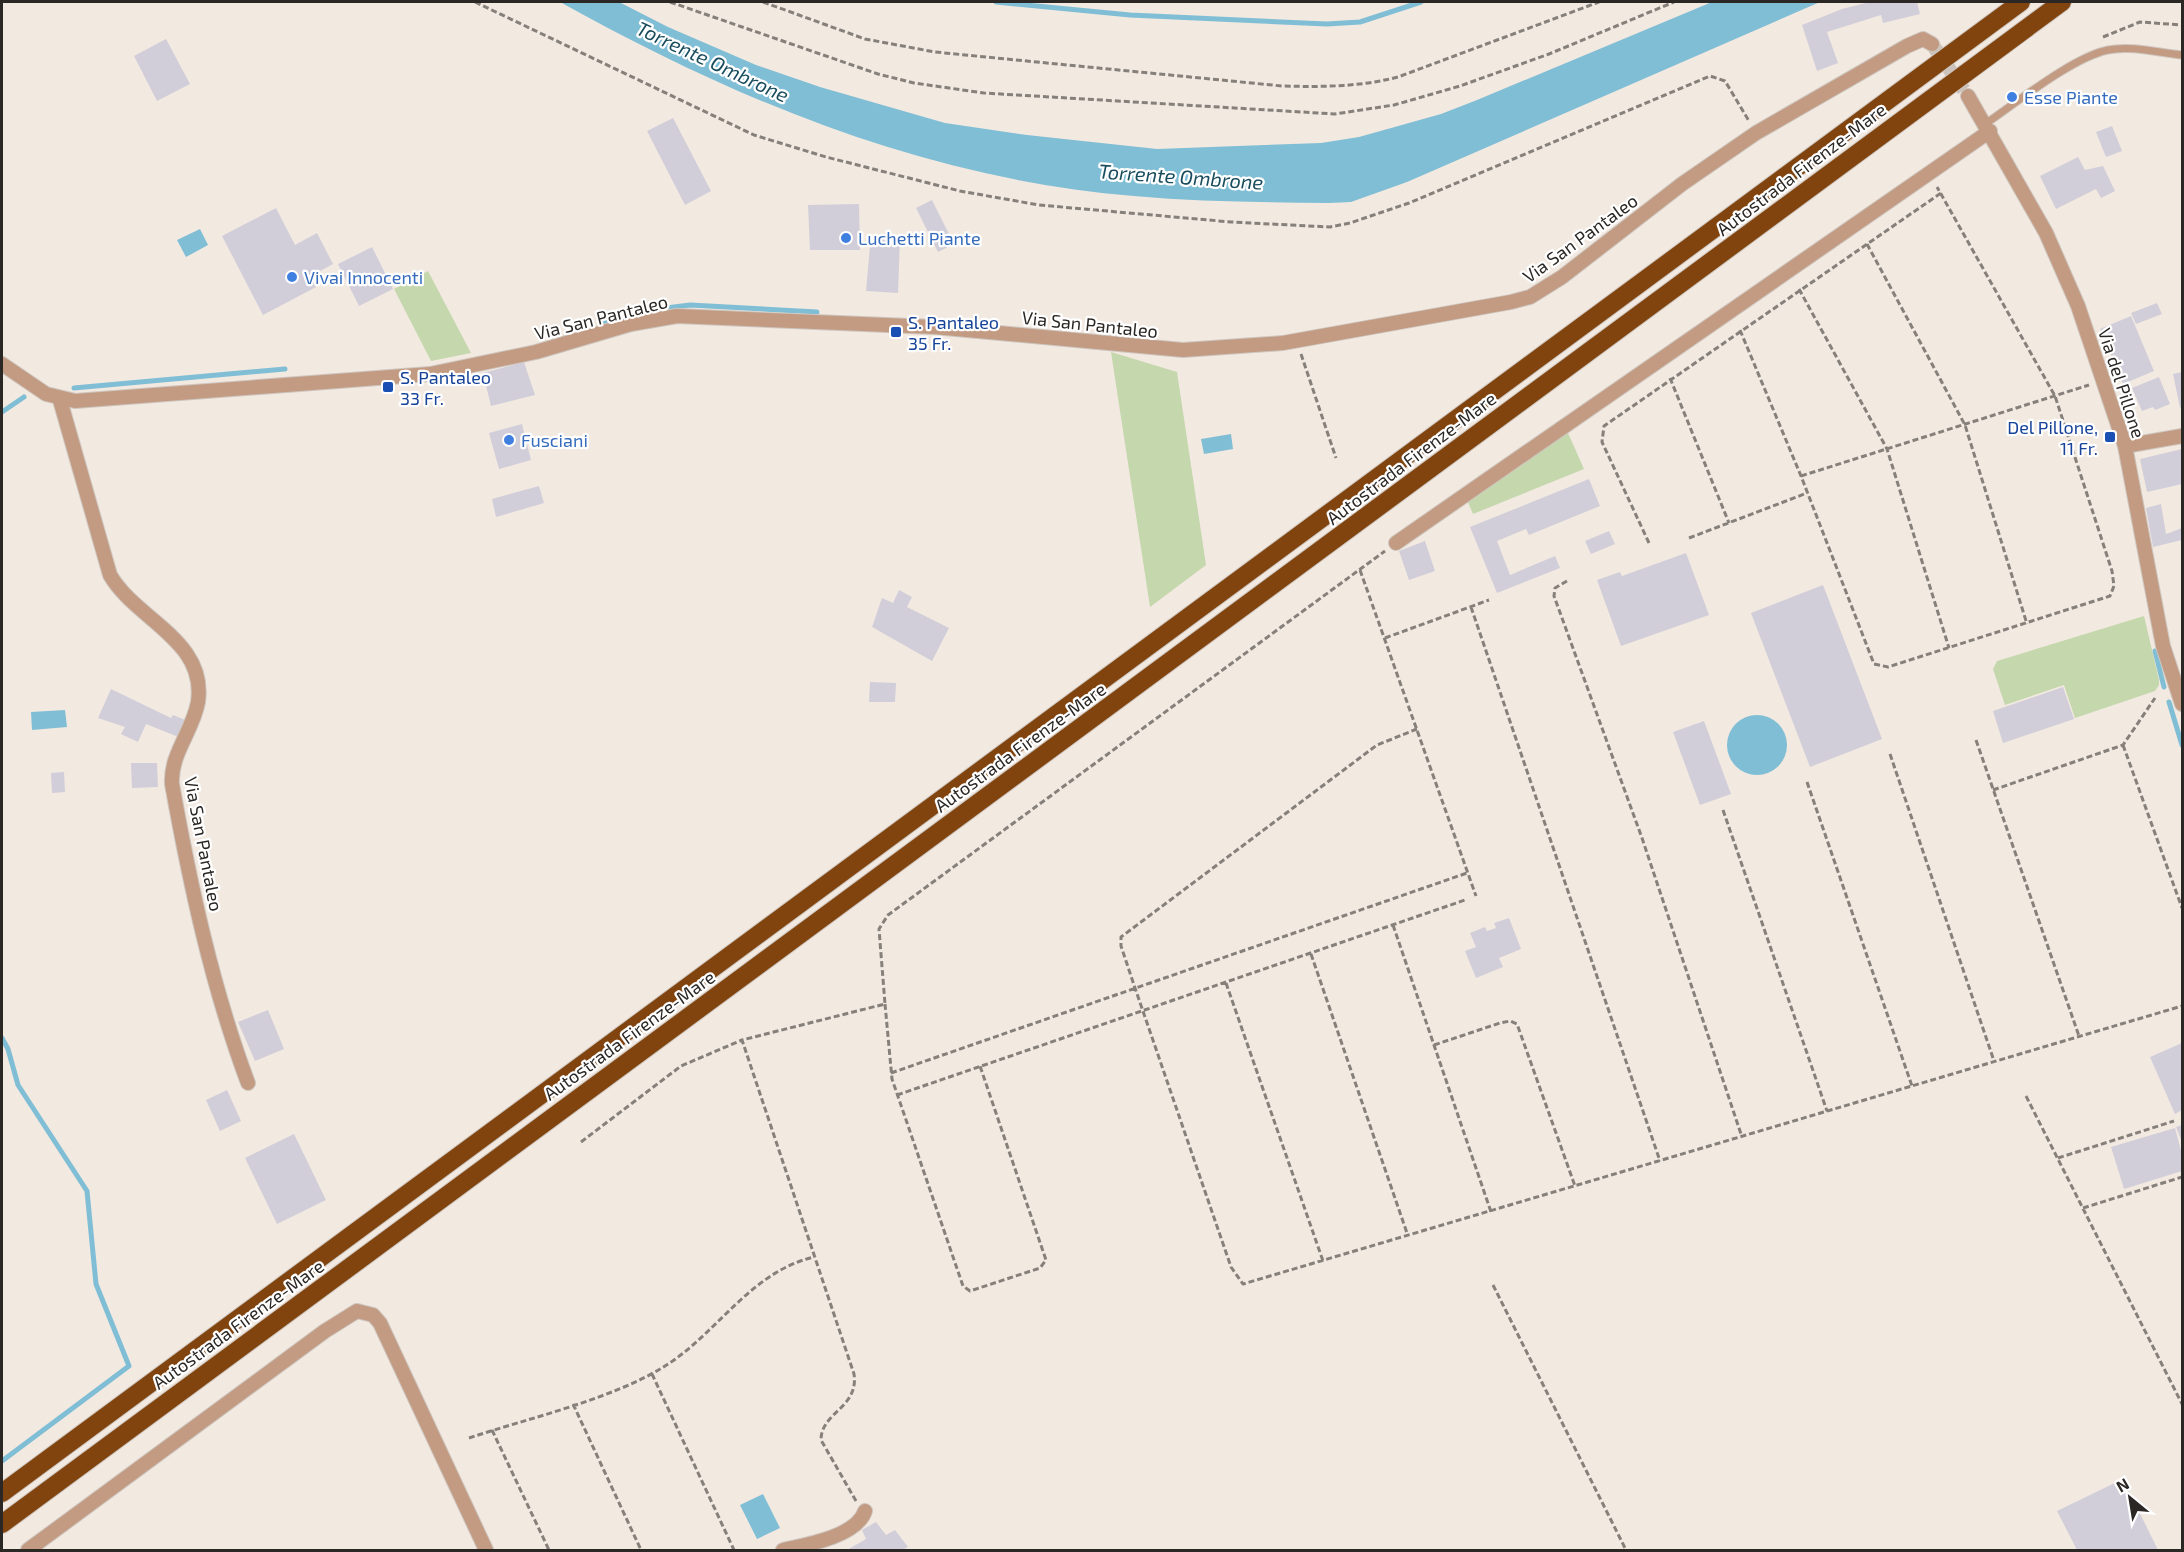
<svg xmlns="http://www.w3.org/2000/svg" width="2184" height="1552" font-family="'Exo 2',sans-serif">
	<rect width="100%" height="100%" fill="#f2e9e1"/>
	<path fill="#c5d7ac" d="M428 271 471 353 431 361 394 289Z
		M1111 352 1177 372 1206 565 1150 607Z
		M1568 433 1584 469 1473 514 1467 500Z
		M2144 616 2159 680V685L2155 691 2075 718 2064 685 2005 705 1993 669 1997 661Z"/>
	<path fill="#80bed5" d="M560 2H619L668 27 756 65 820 87 945 123 1027 135 1157 149 1321 143 1359 137 1441 114 1477 100 1712 2H1820L1407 182 1351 202 1329 203C1264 202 1199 202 1134 196 927 179 740 102 560 2Z
		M200 229 208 245 186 257 177 240Z
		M1231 434 1233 449 1204 454 1201 439Z
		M65 710 67 727 32 730 31 712Z
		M1727 745a30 30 0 1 1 60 0a30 30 0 1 1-60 0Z
		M763 1494 780 1528 757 1539 740 1505Z"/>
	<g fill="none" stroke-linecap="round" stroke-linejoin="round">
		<path stroke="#80bed5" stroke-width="5" d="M996 2 1130 15 1327 24 1360 22 1421 2
			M602 324 658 309 690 305 817 312
			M74 388 285 369
			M2 412 24 397
			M2155 651 2164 687
			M2169 702 2182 745
			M2 1038 8 1049 18 1085 87 1191 96 1284 129 1366 2 1461"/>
	</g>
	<path fill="#d1ced9" d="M1870 2H1917L1920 14 1883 23 1881 15 1827 32 1838 63 1817 71 1802 25 1842 9Z
		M166 39 190 84 157 101 134 56Z
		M673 118 711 191 685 205 647 131Z
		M2112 126 2122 151 2106 157 2096 132Z
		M2078 157 2085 170 2103 166 2115 191 2101 198 2096 189 2056 209 2040 176Z
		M932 200 954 244 938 252 916 208Z
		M859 204 860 250H810L808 205Z
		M276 208 295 245 317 233 333 264 311 276 316 287 263 315 222 236Z
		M871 235 900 237 898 293 866 291Z
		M372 247 393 289 359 306 338 264Z
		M2157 303 2162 314 2136 324 2131 313Z
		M2131 316 2154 371 2123 384 2100 329Z
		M524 362 535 395 491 406 483 373Z
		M2182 372V407L2180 408 2173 374Z
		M2159 377 2170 404 2155 410 2153 407 2142 411 2132 388Z
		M522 424 531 460 499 469 489 433Z
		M2182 449V484L2147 492 2140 459Z
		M1589 479 1600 506 1529 535 1526 529 1497 541 1510 575 1555 556 1560 568 1497 593 1470 527Z
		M539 486 544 503 496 517 492 499Z
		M2161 504 2166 534 2182 528V540L2153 547 2146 508Z
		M1609 531 1615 544 1591 554 1585 541Z
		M1425 541 1435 571 1409 580 1399 551Z
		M1686 553 1709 615 1621 646 1597 580 1620 572 1622 576Z
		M1823 585 1882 739 1810 767 1751 613Z
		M899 590 912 597 907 607 949 628 932 661 872 627 882 598 893 603Z
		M870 682 896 683 895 702H869Z
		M2063 687 2074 719 2003 743 1993 711Z
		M111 689 171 718 173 715 188 721 181 738 146 724 138 742 121 734 125 727 98 718Z
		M1704 721 1731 794 1700 805 1673 732Z
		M131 763H157L158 787 132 788Z
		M64 772 65 792 52 793 51 773Z
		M1509 918 1521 949 1499 958 1503 967 1476 978 1465 951 1476 947 1470 933 1485 927 1487 931 1496 928 1494 923Z
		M268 1010 284 1049 255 1061 238 1022Z
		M2182 1043V1110L2175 1114 2150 1057Z
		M227 1090 241 1121 220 1131 206 1100Z
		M2182 1125V1142L2176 1127Z
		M2175 1128 2182 1154V1171L2124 1189 2111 1147Z
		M294 1134 326 1200 277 1224 245 1158Z
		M2123 1479 2158 1550H2077L2057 1511Z
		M876 1522 886 1535 895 1530 908 1547 902 1550H847L866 1539 862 1530Z"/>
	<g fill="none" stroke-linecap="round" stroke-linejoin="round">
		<path stroke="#cac2bb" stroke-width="14" stroke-dasharray="14 7" stroke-linecap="butt" d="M1932 44 1968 96"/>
		<g stroke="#cec6bf" stroke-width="9">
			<path id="lane" d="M1985 124C2016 103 2073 57 2108 50 2131 45 2160 53 2182 55"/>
		</g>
		<g stroke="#cec6bf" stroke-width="16">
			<path id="street" d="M1968 96 2046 233 2078 306 2125 446 2163 646 2182 704
				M2 364 46 394 75 401 430 374 536 352 631 324 677 316 934 327 1183 350 1283 343 1511 302 1530 297 1562 277 1682 184 1756 133 1907 46 1923 39 1932 44
				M60 400 110 575C136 620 207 640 198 702 193 731 170 754 172 784 190 884 212 987 248 1083
				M2125 446 2182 436
				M1396 543 1990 131
				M28 1550 325 1331 357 1311 373 1315 380 1323 486 1550
				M783 1550C807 1545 857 1536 865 1511"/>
		</g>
		<g stroke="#cec6bf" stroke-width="20">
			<path id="highway" d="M2 1493 2021 2
				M2 1524 2062 2"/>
		</g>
		<path stroke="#86807b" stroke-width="3" stroke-dasharray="6 3" stroke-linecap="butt" d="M475 2 754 135 826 157 960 191 1039 205 1231 222 1330 227 1350 223 1409 203 1710 76 1725 81 1749 121
			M670 2 878 74 914 83 984 93 1335 114 1394 105 1460 86 1549 54 1674 2
			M763 2 865 39 935 52 1282 86C1322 87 1359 87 1398 77L1599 2
			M2103 37 2140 22 2182 25
			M1867 244 1965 425 2027 624
			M1799 289 1887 449 1949 648
			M1740 330 1801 476 1874 664 1888 667 2110 596 2114 586 2112 571 2055 396 1937 187
			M1301 354 1336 458
			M1670 378 1729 523
			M1801 476 2089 385
			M1689 538 1807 493
			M1649 543 1602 442 1604 426 1941 193
			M1360 570 1476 896
			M1567 581 1555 588 1554 596 1642 838 1742 1137
			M1471 607 1660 1161
			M1385 638 1489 600
			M1417 729 1377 745 1121 937V946L1135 988 1231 1267 1243 1284 2182 1006
			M1976 740 2079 1036
			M2123 745 2182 908
			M1890 754 1994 1061
			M1807 782 1912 1086
			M1993 790 2123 745 2155 698
			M1723 810 1827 1111
			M1393 925 1491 1212
			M1311 954 1408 1236
			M1226 983 1323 1261
			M885 1004 892 1079 963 1286 970 1291 1040 1268 1046 1260 980 1066
			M1434 1045 1500 1023 1510 1021 1517 1024 1575 1186
			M891 1073 1467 873
			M897 1095 1465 900
			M2026 1096 2182 1404
			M581 1142 681 1066 742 1040
			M2058 1158 2174 1121
			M2083 1208 2182 1177
			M1493 1285 1626 1550
			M652 1374 734 1550
			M573 1404 641 1550
			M492 1430 549 1550
			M469 1438C529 1418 613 1399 665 1366 718 1333 750 1272 814 1257
			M856 1501 821 1440C821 1412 859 1408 854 1374L742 1040 885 1004 879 929 888 915 1385 551"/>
		<use href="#lane" stroke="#c29b82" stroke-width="7"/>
		<use href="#street" stroke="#c29b82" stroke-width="14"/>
		<use href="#highway" stroke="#81440e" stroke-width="18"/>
	</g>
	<g fill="#3f7fe0" stroke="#fff" stroke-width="2">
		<circle cx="2012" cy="97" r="6"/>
		<circle cx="846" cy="238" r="6"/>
		<circle cx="292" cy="277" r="6"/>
		<circle cx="509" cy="440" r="6"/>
	</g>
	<g fill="#1a4fb4" stroke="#fff" stroke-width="2">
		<rect x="890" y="326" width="12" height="12" rx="3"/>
		<rect x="382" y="381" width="12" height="12" rx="3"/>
		<rect x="2104" y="431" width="12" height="12" rx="3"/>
	</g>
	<g text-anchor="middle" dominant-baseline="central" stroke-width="4.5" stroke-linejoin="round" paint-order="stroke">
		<g font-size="18" fill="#366cbe" stroke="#fff" text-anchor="start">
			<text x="2024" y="97">Esse Piante</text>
			<text x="858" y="238">Luchetti Piante</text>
			<text x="304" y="277">Vivai Innocenti</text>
			<text x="521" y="440">Fusciani</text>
		</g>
		<g font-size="18" fill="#2b2724" stroke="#fff">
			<text transform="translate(1801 169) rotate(-37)">Autostrada Firenze-Mare</text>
			<text transform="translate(1580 238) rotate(-36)">Via San Pantaleo</text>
			<text transform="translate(601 317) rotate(-14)">Via San Pantaleo</text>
			<text transform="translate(1090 324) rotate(6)">Via San Pantaleo</text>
			<text transform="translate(2122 383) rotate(72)">Via del Pillone</text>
			<text transform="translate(1411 458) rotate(-37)">Autostrada Firenze-Mare</text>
			<text transform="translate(1020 747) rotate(-36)">Autostrada Firenze-Mare</text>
			<text transform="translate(204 844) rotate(79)">Via San Pantaleo</text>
			<text transform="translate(629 1035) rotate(-36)">Autostrada Firenze-Mare</text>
			<text transform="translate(238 1324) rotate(-36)">Autostrada Firenze-Mare</text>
		</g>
		<g font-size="18" fill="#164399" stroke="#fff" text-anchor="start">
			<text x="908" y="322">S. Pantaleo<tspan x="908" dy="21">35 Fr.</tspan></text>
			<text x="400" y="377">S. Pantaleo<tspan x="400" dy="21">33 Fr.</tspan></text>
			<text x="2098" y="427" text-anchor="end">Del Pillone,<tspan x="2098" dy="21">11 Fr.</tspan></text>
		</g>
		<g font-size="20" font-style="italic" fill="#194d5d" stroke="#fff">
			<text transform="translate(713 61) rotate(25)">Torrente Ombrone</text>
			<text transform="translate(1181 176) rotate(4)">Torrente Ombrone</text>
		</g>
	</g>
	<rect width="2184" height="1552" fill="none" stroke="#2b2724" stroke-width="6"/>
	<g transform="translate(2130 1498) rotate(330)" stroke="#ffffff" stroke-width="4.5" paint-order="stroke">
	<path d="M0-4.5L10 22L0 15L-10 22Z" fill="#2b2724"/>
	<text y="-9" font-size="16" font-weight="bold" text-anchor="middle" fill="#2b2724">N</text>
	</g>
</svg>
